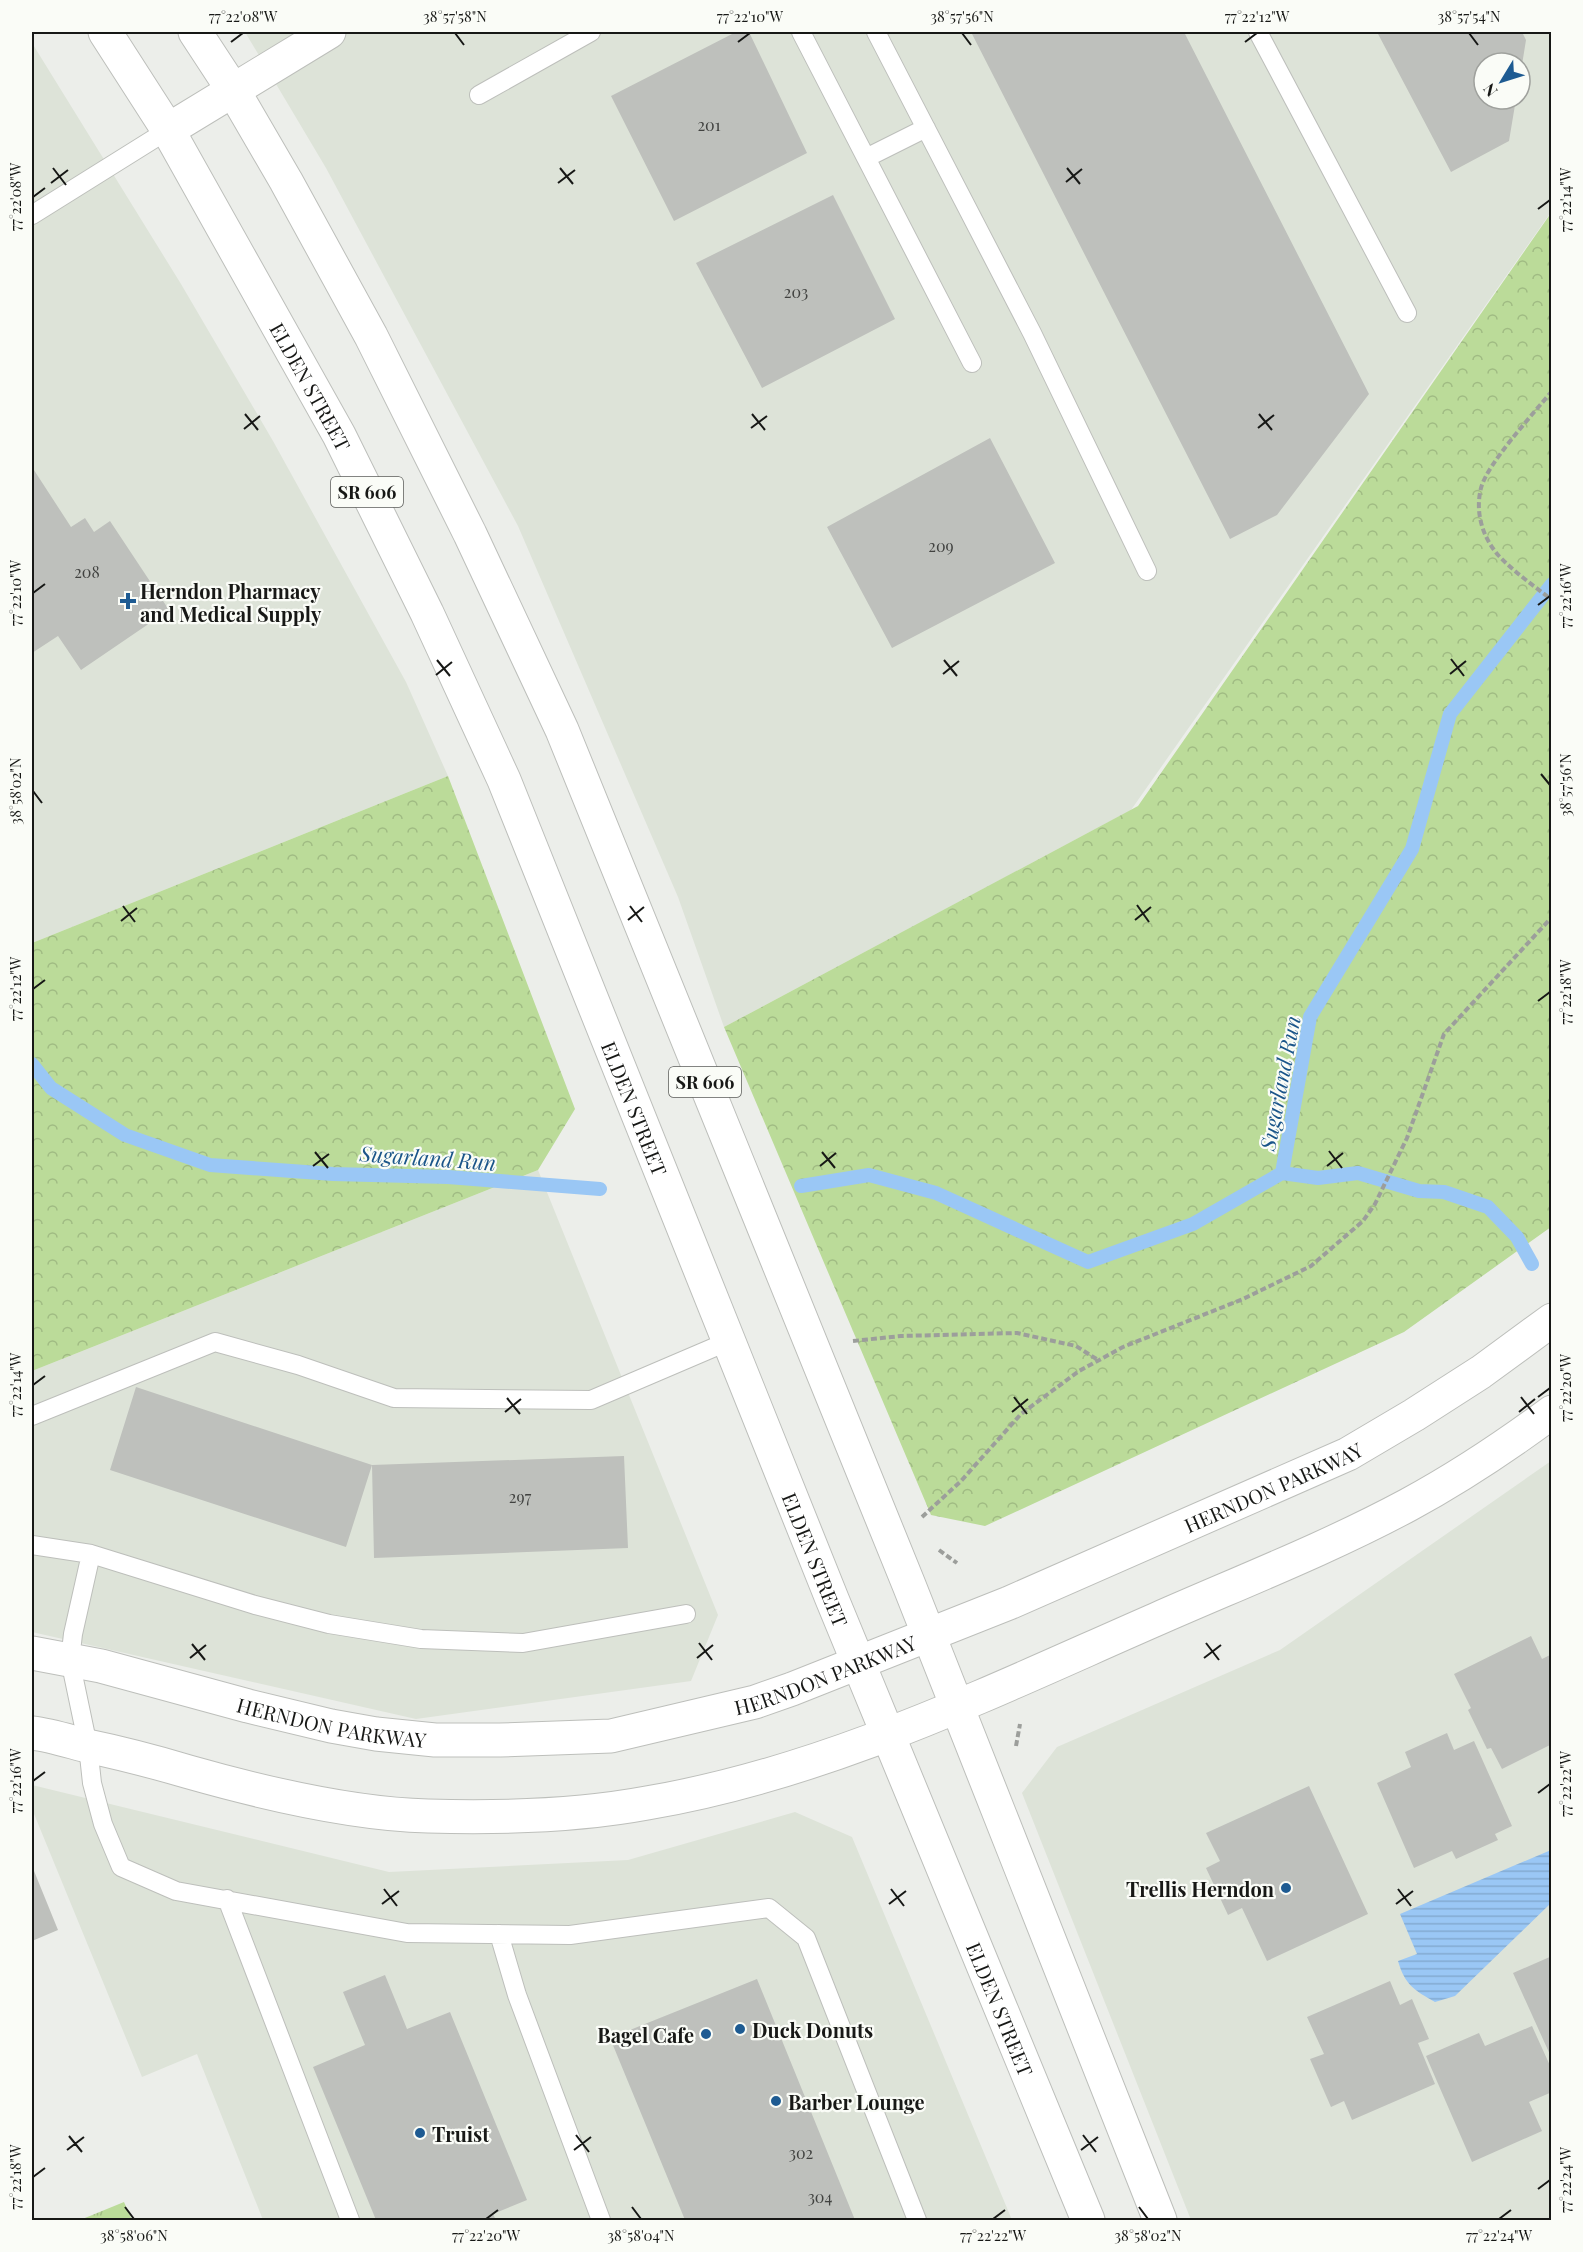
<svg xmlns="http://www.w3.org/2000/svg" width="1583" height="2252" font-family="'Playfair Display',serif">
	<defs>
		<pattern id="forest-crowns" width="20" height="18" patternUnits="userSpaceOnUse" patternTransform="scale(1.5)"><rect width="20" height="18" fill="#bbdb99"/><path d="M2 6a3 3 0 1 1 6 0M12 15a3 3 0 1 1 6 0" fill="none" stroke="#a0bb83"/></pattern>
		<pattern id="park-tufts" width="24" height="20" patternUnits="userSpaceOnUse" patternTransform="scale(1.5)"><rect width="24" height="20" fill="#bbdb99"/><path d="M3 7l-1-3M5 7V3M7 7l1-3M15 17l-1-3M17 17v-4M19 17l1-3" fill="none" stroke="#a0bb83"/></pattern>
		<pattern id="water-rules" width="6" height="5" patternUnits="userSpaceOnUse" patternTransform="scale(1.5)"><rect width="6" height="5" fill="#9ac7f5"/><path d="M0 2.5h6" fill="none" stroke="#84aad1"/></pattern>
	</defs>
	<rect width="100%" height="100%" fill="#eceeea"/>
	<path fill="#dde3d8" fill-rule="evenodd" d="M245 32H1551V212L1131 810 724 1027 678 897 518 526 326 168ZM1484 63H1520V99H1484Z
		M32 43 181 284 273 441 406 682 448 776 32 943Z
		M538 1170 718 1615 691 1681 416 1719 32 1632V1371Z
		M1551 1461V2220H1191L1022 1793 1057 1747 1280 1650Z
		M32 1785 389 1872 628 1860 795 1812 852 1837 1012 2220H263L197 2054 142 2077 32 1809Z"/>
	<path fill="url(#forest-crowns)" d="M1551 213V1227L1404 1332 985 1526 931 1515 724 1027 1138 806Z
		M448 776 575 1109 538 1170 32 1371V943Z"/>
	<path fill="url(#park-tufts)" d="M124 2202 132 2220H80Z"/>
	<path fill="url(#water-rules)" d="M1551 1850V1903L1455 1996 1435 2002C1414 1990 1405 1985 1398 1961L1417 1954 1400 1914Z"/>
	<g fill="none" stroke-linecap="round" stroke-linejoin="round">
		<path stroke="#9ac7f5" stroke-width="14" d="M32 1064 51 1088 125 1135 210 1165 333 1174 448 1177 600 1189
			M1282 1173 1318 1178 1358 1173 1419 1191 1444 1192 1488 1207 1517 1237 1532 1264
			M801 1186 869 1175 936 1193 1088 1262 1193 1224 1282 1173 1310 1017 1412 849 1450 714 1552 584"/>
	</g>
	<path fill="#bec0bc" d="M736 32H749L807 153 674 221 611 96Z
		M971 32H1184L1369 394 1277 515 1230 539Z
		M1377 32H1522L1526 40 1521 71 1520 63H1484V99H1516L1509 141 1451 172Z
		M833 195 895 319 762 388 696 263Z
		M990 438 1055 563 892 648 827 527Z
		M32 467 71 527 85 518 94 532 110 521 169 610 81 670 58 636 32 653Z
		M136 1387 372 1465 346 1547 110 1470Z
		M624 1456 628 1548 374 1558 372 1465Z
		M1531 1636 1542 1659 1552 1654V1744L1502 1769 1491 1748 1487 1749 1468 1710 1471 1708 1454 1674Z
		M1447 1733 1454 1750 1474 1741 1512 1826 1495 1834 1498 1840 1456 1859 1452 1851 1414 1868 1377 1783 1411 1767 1405 1752Z
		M1309 1786 1368 1914 1267 1961 1242 1908 1228 1915 1206 1868 1220 1861 1206 1833Z
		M32 1866 58 1930 32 1941Z
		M1552 1956V2059L1513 1973Z
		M385 1975 407 2029 450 2012 527 2200 493 2214 496 2220H376L313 2067 365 2045 343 1992Z
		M757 1979 855 2220H685L610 2038Z
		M1390 1981 1400 2005 1412 1999 1429 2039 1418 2043 1435 2084 1352 2120 1344 2101 1331 2107 1310 2059 1324 2054 1307 2017Z
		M1532 2026 1552 2070V2092L1529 2102 1542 2131 1472 2162 1426 2056 1479 2033 1485 2046Z"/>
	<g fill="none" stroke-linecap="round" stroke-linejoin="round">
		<g stroke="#bdbfbb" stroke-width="20">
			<path id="service" d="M801 32 972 363
				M876 32 1032 333 1147 571
				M1258 32 1407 313
				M479 95 591 32
				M866 158 926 128
				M32 215 168 130
				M32 1416 215 1342 298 1365 394 1398 591 1400 729 1341
				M32 1545 91 1554
				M686 1614 523 1643 421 1639 329 1624 255 1605 91 1554 73 1634 70 1660 88 1746 92 1783 103 1824 121 1867 176 1891 407 1933 570 1935 769 1908 806 1938 917 2220
				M227 1899 350 2220
				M499 1934 517 1995 601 2220"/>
		</g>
		<g stroke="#bdbfbb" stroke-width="35">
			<path id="minor" d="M168 130 329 32"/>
		</g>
		<g stroke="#bdbfbb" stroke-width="35">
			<g id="secondary">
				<path id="s1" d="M32 1653 101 1666 248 1706 331 1726 376 1734 435 1740H500L611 1736 755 1702 792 1689 1009 1603 1348 1454 1414 1415 1481 1372 1552 1320"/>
				<path d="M32 1733C50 1735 68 1741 87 1746 121 1753 155 1762 189 1772 263 1793 351 1814 428 1816 499 1818 577 1816 647 1803 826 1773 992 1691 1157 1619 1241 1582 1328 1548 1408 1505 1458 1478 1506 1446 1552 1412"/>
			</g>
		</g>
		<g stroke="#bdbfbb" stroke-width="35">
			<g id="primary">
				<path id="s2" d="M105 32 168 130 339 435 427 613 504 780 832 1599 1088 2220"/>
				<path d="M195 32 233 90 286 181 371 336 470 534 562 730 909 1585 1160 2220"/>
			</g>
		</g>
		<path stroke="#9c9e9b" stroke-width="4" stroke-dasharray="6 3" stroke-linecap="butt" d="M1552 391C1534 413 1487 464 1481 488 1475 512 1482 537 1499 556 1514 572 1534 586 1552 600
			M853 1341 901 1336 1017 1333 1076 1346 1098 1360
			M922 1517 961 1481 1021 1414 1079 1371 1123 1347 1243 1299 1311 1266 1363 1221 1375 1204 1407 1138 1444 1034 1552 917
			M939 1550 957 1563
			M1016 1746 1020 1724"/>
		<use href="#service" stroke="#fff" stroke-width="18"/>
		<use href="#minor" stroke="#fff" stroke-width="33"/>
		<use href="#secondary" stroke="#fff" stroke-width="33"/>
		<use href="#primary" stroke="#fff" stroke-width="33"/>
	</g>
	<path fill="none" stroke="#171816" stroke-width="2" d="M455 33 464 45M962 33 971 45M1469 33 1478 45M231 42 243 33M738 42 750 33M1245 42 1257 33M53 168 66 185M560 168 573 184M1067 168 1080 184M1066 182 1082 169M51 183 68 170M558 183 575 170M33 197 45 188M1538 209 1550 200M245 414 258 430M752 414 765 430M1259 414 1272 430M751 428 767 416M1258 428 1274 415M244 429 260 416M33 593 45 584M1538 605 1550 596M1451 659 1464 676M437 660 450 676M944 660 957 676M943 674 959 661M1450 674 1466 661M436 675 452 662M1541 774 1550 785M33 791 42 803M1137 905 1149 922M123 906 135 922M630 906 642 922M628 920 644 907M1135 920 1151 907M121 921 137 908M33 989 45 980M1538 1001 1550 992M1329 1151 1342 1168M315 1152 328 1168M822 1152 835 1168M313 1166 329 1154M820 1166 836 1153M1327 1166 1343 1153M33 1385 45 1376M1014 1397 1027 1414M1521 1397 1534 1414M1538 1397 1550 1388M507 1398 520 1414M505 1412 521 1399M1012 1412 1028 1399M1519 1412 1535 1399M699 1643 712 1660M1206 1643 1219 1660M192 1644 205 1660M190 1658 206 1645M697 1658 713 1645M1204 1658 1221 1645M33 1781 45 1772M1538 1793 1550 1784M384 1889 397 1906M891 1889 904 1906M1398 1889 1411 1906M382 1904 399 1891M889 1904 906 1891M1396 1904 1413 1891M576 2135 589 2152M1083 2135 1096 2152M69 2136 82 2152M67 2150 84 2137M574 2150 591 2137M1081 2150 1098 2137M33 2177 45 2168M1538 2189 1550 2180M125 2207 134 2219M632 2207 641 2219M1139 2207 1148 2219M486 2219 498 2210M993 2219 1005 2210M1499 2219 1511 2210"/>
	<g fill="#1e5b92" stroke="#fafcf7" stroke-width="2">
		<path d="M125 592h6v6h6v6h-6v6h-6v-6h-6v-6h6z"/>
		<circle cx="1286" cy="1888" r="6"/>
		<circle cx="740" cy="2029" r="6"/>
		<circle cx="706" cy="2034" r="6"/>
		<circle cx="776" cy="2101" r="6"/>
		<circle cx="420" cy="2133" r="6"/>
	</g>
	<g text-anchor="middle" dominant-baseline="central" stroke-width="4.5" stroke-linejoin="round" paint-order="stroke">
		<g font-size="16" fill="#414240">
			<text x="709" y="124">201</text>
			<text x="796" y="291">203</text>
			<text x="941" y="545">209</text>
			<text x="87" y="571">208</text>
			<text x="520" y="1496">297</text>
			<text x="801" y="2152">302</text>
			<text x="820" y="2196">304</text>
		</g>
		<g fill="#fafcf7" stroke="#5b5c5a" stroke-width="1.5">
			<rect x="331" y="477" width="72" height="30" rx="4.5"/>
			<rect x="669" y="1067" width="72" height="30" rx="4.5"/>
		</g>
		<g font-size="18" font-weight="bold" fill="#171816">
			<text x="367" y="492">SR 606</text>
			<text x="705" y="1082">SR 606</text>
		</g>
		<g font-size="20" fill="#171816" stroke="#fafcf7">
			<text stroke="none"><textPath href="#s2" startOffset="410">ELDEN STREET</textPath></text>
			<text stroke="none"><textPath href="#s2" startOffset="1202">ELDEN STREET</textPath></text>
			<text stroke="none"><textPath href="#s1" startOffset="1298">HERNDON PARKWAY</textPath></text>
			<text stroke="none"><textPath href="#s2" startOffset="1688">ELDEN STREET</textPath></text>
			<text stroke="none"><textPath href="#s1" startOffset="812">HERNDON PARKWAY</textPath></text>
			<text stroke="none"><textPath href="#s1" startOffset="308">HERNDON PARKWAY</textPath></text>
			<text stroke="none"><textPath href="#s2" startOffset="2174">ELDEN STREET</textPath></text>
		</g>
		<g font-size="20" font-weight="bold" fill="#171816" stroke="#fafcf7" text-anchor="start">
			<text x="140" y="590">Herndon Pharmacy<tspan x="140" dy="23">and Medical Supply</tspan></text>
			<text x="1274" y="1888" text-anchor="end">Trellis Herndon</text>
			<text x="752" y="2029">Duck Donuts</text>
			<text x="694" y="2034" text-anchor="end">Bagel Cafe</text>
			<text x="788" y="2101">Barber Lounge</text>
			<text x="432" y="2133">Truist</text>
		</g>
		<g font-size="21" font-style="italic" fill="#1a5589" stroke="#fafcf7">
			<text transform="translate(1279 1083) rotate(-79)">Sugarland Run</text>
			<text transform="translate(428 1157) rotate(4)">Sugarland Run</text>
		</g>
	</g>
	<rect width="1583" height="2252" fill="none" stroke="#fafcf7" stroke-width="66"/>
	<g transform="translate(1502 81) rotate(232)"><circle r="28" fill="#fafcf7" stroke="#9fa19d" stroke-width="1.5"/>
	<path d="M0-4.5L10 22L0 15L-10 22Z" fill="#1e5b92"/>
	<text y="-9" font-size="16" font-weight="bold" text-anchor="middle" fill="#171816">N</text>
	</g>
	<rect x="33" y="33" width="1517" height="2186" fill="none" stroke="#171816" stroke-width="2"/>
	<g font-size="15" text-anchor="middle" fill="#171816">
		<text x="243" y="22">77°22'08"W</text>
		<text x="455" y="22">38°57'58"N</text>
		<text x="750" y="22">77°22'10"W</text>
		<text x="962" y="22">38°57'56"N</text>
		<text x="1257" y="22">77°22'12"W</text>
		<text x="1469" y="22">38°57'54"N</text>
		<text transform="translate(16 197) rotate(-90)" y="5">77°22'08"W</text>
		<text transform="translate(1566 200) rotate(-90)" y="5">77°22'14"W</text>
		<text transform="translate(16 593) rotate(-90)" y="5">77°22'10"W</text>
		<text transform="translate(1566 596) rotate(-90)" y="5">77°22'16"W</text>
		<text transform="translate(1566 785) rotate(-90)" y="5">38°57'56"N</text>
		<text transform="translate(16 791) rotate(-90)" y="5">38°58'02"N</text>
		<text transform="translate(16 989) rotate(-90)" y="5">77°22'12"W</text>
		<text transform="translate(1566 992) rotate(-90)" y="5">77°22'18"W</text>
		<text transform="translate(16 1385) rotate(-90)" y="5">77°22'14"W</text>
		<text transform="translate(1566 1388) rotate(-90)" y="5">77°22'20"W</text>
		<text transform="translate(16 1781) rotate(-90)" y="5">77°22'16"W</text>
		<text transform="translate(1566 1784) rotate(-90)" y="5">77°22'22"W</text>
		<text transform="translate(16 2177) rotate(-90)" y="5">77°22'18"W</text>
		<text transform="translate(1566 2180) rotate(-90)" y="5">77°22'24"W</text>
		<text x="134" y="2241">38°58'06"N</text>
		<text x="486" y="2241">77°22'20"W</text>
		<text x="641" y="2241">38°58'04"N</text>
		<text x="993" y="2241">77°22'22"W</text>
		<text x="1148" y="2241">38°58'02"N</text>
		<text x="1499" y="2241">77°22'24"W</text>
	</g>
</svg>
